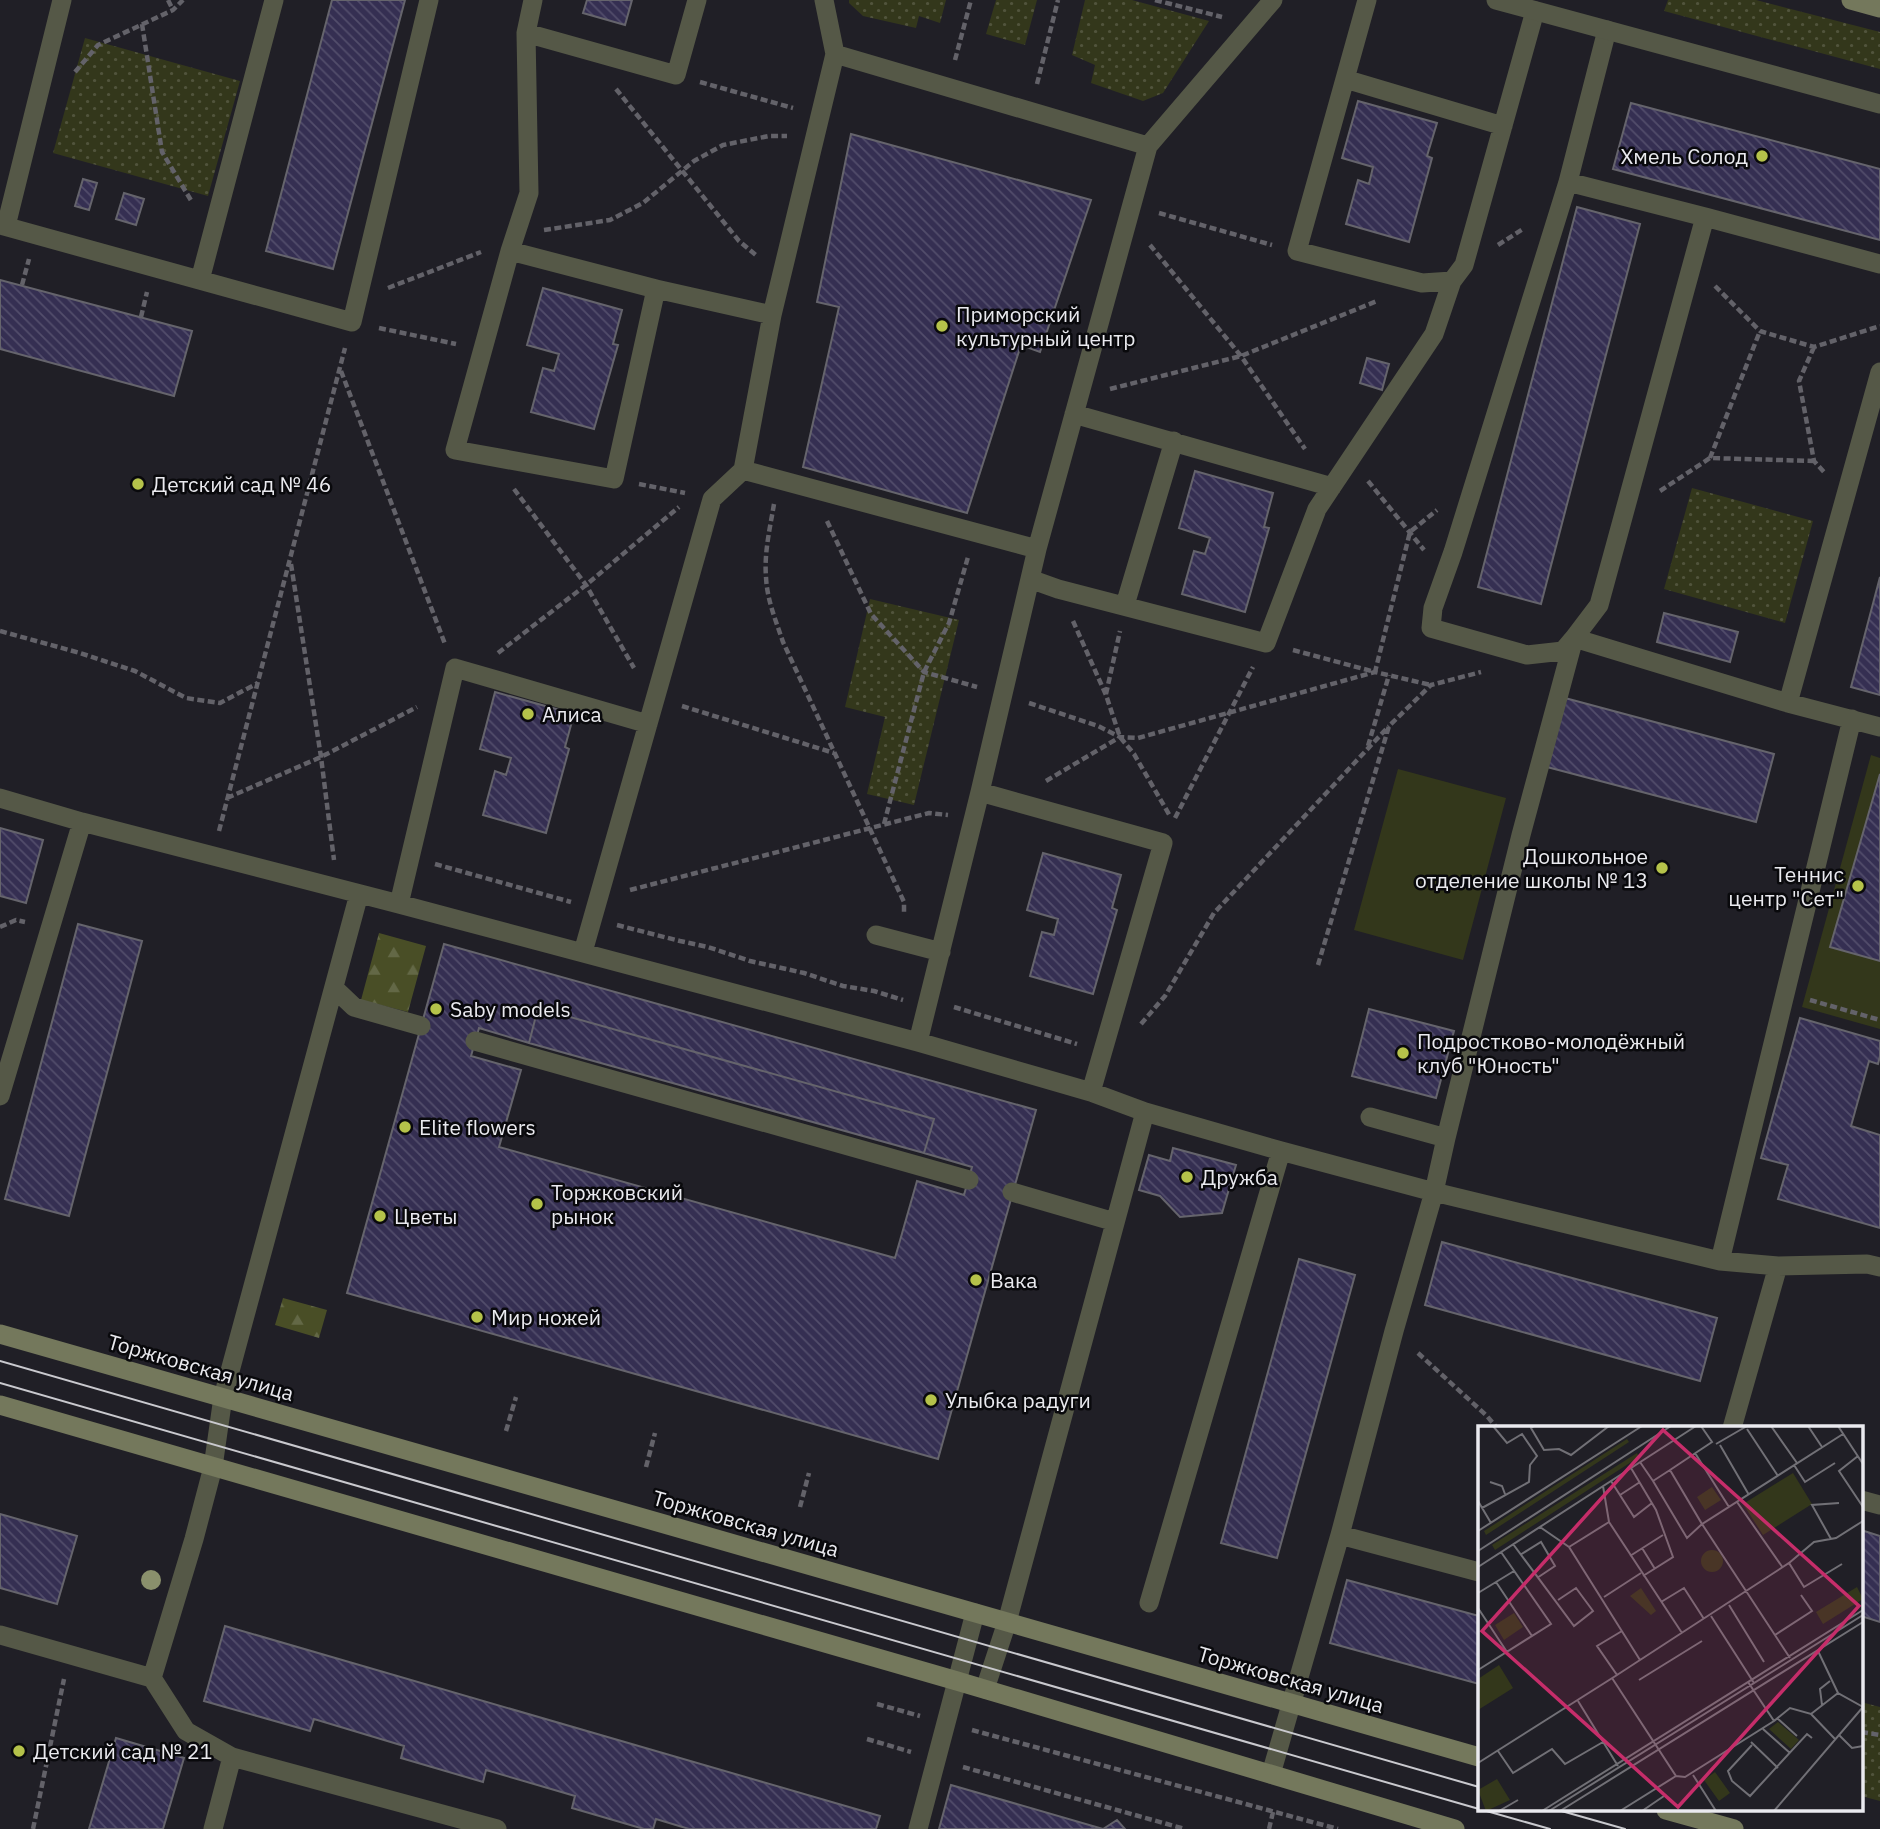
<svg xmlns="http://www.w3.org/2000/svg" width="1880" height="1829" font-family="'IBM Plex Sans',sans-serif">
	<defs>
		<pattern id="grass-dots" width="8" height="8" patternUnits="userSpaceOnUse" patternTransform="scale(1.75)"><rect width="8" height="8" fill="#33371b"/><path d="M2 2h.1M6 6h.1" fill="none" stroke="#51543c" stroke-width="1.8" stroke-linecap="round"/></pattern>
		<pattern id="forest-firs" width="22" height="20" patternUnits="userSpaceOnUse" patternTransform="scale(1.75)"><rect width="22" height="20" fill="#494e26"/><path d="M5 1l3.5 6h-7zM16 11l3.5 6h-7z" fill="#636846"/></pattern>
		<pattern id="building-back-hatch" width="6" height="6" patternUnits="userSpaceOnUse" patternTransform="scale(1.75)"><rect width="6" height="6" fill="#352f52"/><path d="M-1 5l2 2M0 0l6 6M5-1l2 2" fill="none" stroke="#524d6b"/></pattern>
	</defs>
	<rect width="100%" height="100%" fill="#201f26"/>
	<path fill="url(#grass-dots)" d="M849 0H946L940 23 919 16 916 28 863 16 849 3Z
		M996 0H1037L1025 45 986 34Z
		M1085 0H1132L1209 21 1163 93 1143 101 1091 83 1095 65 1072 55Z
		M1668 0H1756L1880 32V69L1664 11Z
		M85 38 240 81 208 196 53 153Z
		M1692 488 1813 521 1785 623 1664 589Z
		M870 599 959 620 914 805 867 794 885 717 845 707Z
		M1861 1702 1880 1707V1801L1861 1796Z"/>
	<path fill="url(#forest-firs)" d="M379 933 426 946 408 1012 361 1000Z
		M283 1298 327 1310 319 1338 275 1325Z"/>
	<path fill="#33371b" d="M1871 755 1880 758V1029L1802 1007Z
		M1398 769 1506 798 1463 960 1354 930Z"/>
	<path fill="url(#building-back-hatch)" stroke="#65646c" stroke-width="2" fill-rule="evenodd" d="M332 0H405L333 269 266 251Z
		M587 0H632L625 25 583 13Z
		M1358 101 1437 123 1427 156 1432 158 1409 242 1346 224 1358 180 1369 184 1373 167 1342 158Z
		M1631 103 1880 169V240L1613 169Z
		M851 134 1091 200 1040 352 1021 345 967 513 803 467 839 307 817 302Z
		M83 179 97 183 89 210 75 206Z
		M124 193 144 199 136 225 116 219Z
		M1577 207 1640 224 1541 604 1478 587Z
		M0 280 192 331 174 396 0 349Z
		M543 288 622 310 613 344 618 345 594 429 531 412 543 368 554 371 559 354 527 345Z
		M1367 358 1389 364 1382 390 1360 383Z
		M1195 471 1273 493 1264 527 1269 528 1245 612 1182 594 1194 551 1205 554 1210 538 1179 528Z
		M1880 577V695L1851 687Z
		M1664 613 1738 632 1730 662 1657 642Z
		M495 692 574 714 565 747 569 749 546 833 483 815 495 771 506 775 511 758 480 749Z
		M1565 698 1774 754 1756 822 1547 767Z
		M1880 774V961L1830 947Z
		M0 828 43 840 26 903 0 896Z
		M1043 853 1121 875 1112 908 1117 910 1093 994 1030 976 1042 932 1054 935 1058 919 1027 910Z
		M78 924 142 941 69 1216 5 1199Z
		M444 944 1036 1110 938 1459 347 1293ZM538 1008 934 1119 924 1153 972 1167 964 1195 917 1181 895 1258 499 1147 521 1070 471 1056 479 1028 529 1043Z
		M538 1008 934 1119 924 1153 529 1043Z
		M1369 1009 1454 1031 1436 1098 1352 1076Z
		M1800 1018 1880 1041V1056L1878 1064 1869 1061 1851 1126 1880 1135V1228L1778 1199 1788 1165 1761 1158Z
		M1173 1148 1236 1165 1222 1213 1180 1217 1160 1196 1139 1190 1149 1155 1170 1161Z
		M1442 1242 1717 1318 1700 1381 1425 1305Z
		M1299 1259 1355 1275 1277 1558 1221 1543Z
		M0 1514 77 1536 57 1604 0 1588Z
		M1861 1530 1880 1536V1622L1861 1616Z
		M1347 1580 1479 1616V1684L1330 1643Z
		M225 1626 880 1816 876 1829H689L656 1819 653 1829H644L572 1808 575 1796 486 1770 483 1782 401 1758 404 1746 314 1719 310 1731 204 1701Z
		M116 1738 184 1758 163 1829H89Z
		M951 1785 1103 1829 1117 1820 1125 1829H939Z"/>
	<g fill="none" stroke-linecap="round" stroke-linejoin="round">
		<path stroke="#636269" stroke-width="4.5" stroke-dasharray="7 3.5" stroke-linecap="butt" d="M168 0 173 10
			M1155 0 1222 17
			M142 24 162 152 192 202
			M955 60 971 0
			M75 72 98 45 173 10 183 0
			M700 82 793 108
			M1037 84 1058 0
			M616 89 739 241 757 256
			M1159 213 1272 245
			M544 230 610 220 643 203 694 161 723 145 769 136H787
			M1150 245 1241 356 1305 449
			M1498 245 1523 229
			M22 285 29 259
			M1715 286 1760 331 1814 347 1880 326
			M388 288 481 252
			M141 317 147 292
			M379 328 456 344
			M1814 347 1799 381 1814 461 1824 472
			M341 371 445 644
			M1110 389 1241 356 1377 301
			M1710 458 1760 331
			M1368 481 1424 550
			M639 484 685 493
			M514 489 586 585 634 668
			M1660 491 1710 458 1814 461
			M774 504C770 528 764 553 766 577 767 600 776 621 783 642L904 902V914
			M827 521 871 614 924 672 977 687
			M291 564 321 757 334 860
			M1073 621 1106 695 1120 737 1134 754 1170 816
			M0 631 80 653 135 671 186 698 220 703 258 683
			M1293 650 1375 672 1410 532 1437 510
			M498 653 586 585 679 507
			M1106 694 1120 631
			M1029 703 1098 726 1120 737 1138 738 1375 672 1431 685
			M682 706 834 753
			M1368 746 1389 675
			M1046 781 1120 737
			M227 798 321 757 417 707
			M1175 818 1253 667
			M884 824 924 672 949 623 968 557
			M219 831 345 348
			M435 864 571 902
			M630 890 929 813 948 815
			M617 925 680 941 708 947 750 961 804 973 843 986 874 991 903 1000
			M0 927 16 920 25 922
			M1318 965 1389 726 1431 685 1481 672
			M1810 1000 1880 1020
			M954 1007 1077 1044
			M1141 1024 1165 996 1214 913 1389 726
			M1418 1353 1487 1416 1497 1428
			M506 1431 516 1397
			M646 1467 655 1433
			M800 1507 809 1473
			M877 1704 920 1716
			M972 1730 1338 1829
			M1861 1732 1880 1735
			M867 1739 911 1752
			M963 1767 1185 1829
			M33 1829 64 1679
			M1269 1829 1273 1812"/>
		<path stroke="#555847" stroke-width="19" d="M1367 0 1297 251 1422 283 1452 281
			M1607 30 1568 182 1705 217
			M526 33 676 75 697 0
			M835 54 1148 146
			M1345 79 1503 126
			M1568 182 1453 552 1433 608 1431 628 1527 655 1563 651 1574 638
			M0 225 352 322 429 0
			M6 226 62 0
			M510 251 656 289 614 479 455 450 510 251 529 193 526 33 533 0
			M1880 264 1705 217 1599 605 1574 638 1788 703 1880 727
			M200 280 274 0
			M656 289 772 315
			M1074 414 1332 487
			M743 470 1037 549
			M1030 579 1058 589 1266 643 1317 509 1434 334 1452 281 1464 265 1535 11
			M1125 605 1174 441
			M1788 703 1880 372
			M980 792 1163 843 1091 1092
			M0 798 82 822 399 904 455 668 648 724
			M359 894 223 1397 213 1467 194 1539 152 1678 186 1731 232 1757 497 1829
			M399 904 918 1042 1091 1092 1145 1112 1281 1151 1434 1192 1720 1261 1778 1266 1732 1428
			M876 935 941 952
			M583 952 712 499 743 470 772 315 835 54 824 0
			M334 988 354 1007 421 1026
			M475 1041 969 1180
			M918 1042 980 792 1037 549 1148 146 1273 0
			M0 1096 82 822
			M1370 1117 1446 1138
			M1012 1192 1115 1222
			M1720 1261 1852 719
			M1778 1266 1867 1264 1880 1267
			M1861 1500 1880 1505
			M1340 1535 1479 1572
			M1149 1603 1281 1151
			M0 1635 152 1678
			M985 1689 1007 1622 1145 1112
			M1271 1774 1340 1535 1394 1331 1434 1192 1446 1138 1521 835 1574 638
			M213 1829 232 1757
			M918 1829 975 1613"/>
		<path stroke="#555847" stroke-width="19" d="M1496 0 1880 104"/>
		<path stroke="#74785c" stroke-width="19" d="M1851 0 1880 8
			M0 1334 1479 1757
			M0 1405 957 1681 1455 1829
			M1666 1810 1734 1829"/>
		<path stroke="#c9c9ce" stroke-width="2" d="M0 1361 1479 1787
			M0 1383 1479 1809
			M1483 1810 1550 1829
			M1558 1810 1625 1829"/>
	</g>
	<circle fill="#8a906c" cx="151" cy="1580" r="10"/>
	<g fill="#b5c24a" stroke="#09090c" stroke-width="2.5">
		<circle cx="1762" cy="156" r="7"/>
		<circle cx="942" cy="326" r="7"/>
		<circle cx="138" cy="484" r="7"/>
		<circle cx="528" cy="714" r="7"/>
		<circle cx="1662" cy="868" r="7"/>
		<circle cx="1858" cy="886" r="7"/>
		<circle cx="436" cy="1009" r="7"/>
		<circle cx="1403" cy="1053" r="7"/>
		<circle cx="405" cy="1127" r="7"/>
		<circle cx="1187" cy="1177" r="7"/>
		<circle cx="537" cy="1204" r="7"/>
		<circle cx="380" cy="1216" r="7"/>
		<circle cx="976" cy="1280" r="7"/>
		<circle cx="477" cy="1317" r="7"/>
		<circle cx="931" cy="1400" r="7"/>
		<circle cx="19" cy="1751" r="7"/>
	</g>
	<g text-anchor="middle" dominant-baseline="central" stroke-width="5" stroke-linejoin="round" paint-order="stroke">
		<g font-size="21" fill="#eaeaef" stroke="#09090c" text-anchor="start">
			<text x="1748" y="156" text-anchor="end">Хмель Солод</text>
			<text x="956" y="314">Приморский<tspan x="956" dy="24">культурный центр</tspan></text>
			<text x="152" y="484">Детский сад № 46</text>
			<text x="542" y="714">Алиса</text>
			<text x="1648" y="856" text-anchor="end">Дошкольное<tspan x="1648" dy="24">отделение школы № 13</tspan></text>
			<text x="1844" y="874" text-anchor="end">Теннис<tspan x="1844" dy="24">центр "Сет"</tspan></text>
			<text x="450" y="1009">Saby models</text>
			<text x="1417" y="1041">Подростково-молодёжный<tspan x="1417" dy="24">клуб "Юность"</tspan></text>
			<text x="419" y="1127">Elite flowers</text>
			<text x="1201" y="1177">Дружба</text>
			<text x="551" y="1192">Торжковский<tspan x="551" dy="24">рынок</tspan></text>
			<text x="394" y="1216">Цветы</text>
			<text x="990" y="1280">Вака</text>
			<text x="491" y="1317">Мир ножей</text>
			<text x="945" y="1400">Улыбка радуги</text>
			<text x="33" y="1751">Детский сад № 21</text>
		</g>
		<g font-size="21" fill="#eaeaef" stroke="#09090c">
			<text transform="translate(201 1367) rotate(16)">Торжковская улица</text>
			<text transform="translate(746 1523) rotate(16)">Торжковская улица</text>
			<text transform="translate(1291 1679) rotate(16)">Торжковская улица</text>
		</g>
	</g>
	<g transform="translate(1478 1426)">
		<rect width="385" height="385" fill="#201f26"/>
		<path d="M149 13 151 16 8 109 6 105ZM159 27 161 31 17 124 14 119ZM234 61 243 74 227 84 219 71ZM379 161 385 173 345 198 338 186ZM163 162 178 185 173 189 152 170ZM36 187 45 201 26 214 17 199ZM300 296 321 314 313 323 291 303ZM237 346 252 367 241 375 226 354ZM19 353 32 374 8 385 0 364Z" fill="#33371b"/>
		<path d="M315 47 334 78 285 109 265 78ZM223 135a11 11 0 1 1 22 0a11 11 0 1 1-22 0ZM21 239 35 262 0 284V253Z" fill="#33371b"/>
		<path fill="none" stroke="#717076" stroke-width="2" d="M56 0 53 2 66 24 81 23 93 29 131 0M223 0 234 16 192 44 224 98 365 8M293 0 319 37M330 0 344 21M360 0 385 38M269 3 300 50M238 18 269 0M242 19 271 69M217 27 251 81M380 30 361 45 385 81M162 36 175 55 192 44M316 39 327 56 357 37M153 42 178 84 195 131 165 150M133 55 156 91 174 77M175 55 209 112 224 98M12 56 24 60 27 68M125 60 131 96 204 207M142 69 162 56M0 75 13 97M259 76 305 142M4 82 51 56 52 39 59 30 44 8 29 17 15 0M224 98 312 232M62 101 91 121 162 234M0 105 164 0M353 113 334 79 361 77M35 118 96 200 115 185 98 162 80 174M91 121 131 96M164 122 177 143M0 125 193 0M42 129 63 116 77 140 59 152M152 130 185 109M311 137 336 116 358 112 385 95M0 141 218 0M18 156 54 210M0 167 36 145M126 171 163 147M183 176 206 162 226 193M251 179 286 236M0 182 29 226M233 190 276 257M297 209 334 185 323 169M0 244 73 198 23 126M139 249 311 137 326 161 364 138M134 252 198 350 207 351 296 295 270 256M161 254 224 215M100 275 140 340M344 279 342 263 352 255M333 288 357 313M299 292 319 310M296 295 312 282 333 288 360 267M285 303 312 327M361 309 374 322 385 320M273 316 300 342M274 319 250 345 254 355 272 370 329 308 334 312M20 325 35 347 74 323 87 338 125 316M0 337 139 249 119 220 144 205M215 349 238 385M21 385 40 374M64 385 385 184M71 385 385 189M82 385 385 196M142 385 198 350M164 385 186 370M296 385 385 281 360 267 340 225"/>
		<path fill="#c62d6a" fill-opacity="0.15" stroke="#c62d6a" stroke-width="3.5" d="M185 4 381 180 200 381 4 205Z"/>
		<rect width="385" height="385" fill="none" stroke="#eaeaef" stroke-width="3.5"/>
	</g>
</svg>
